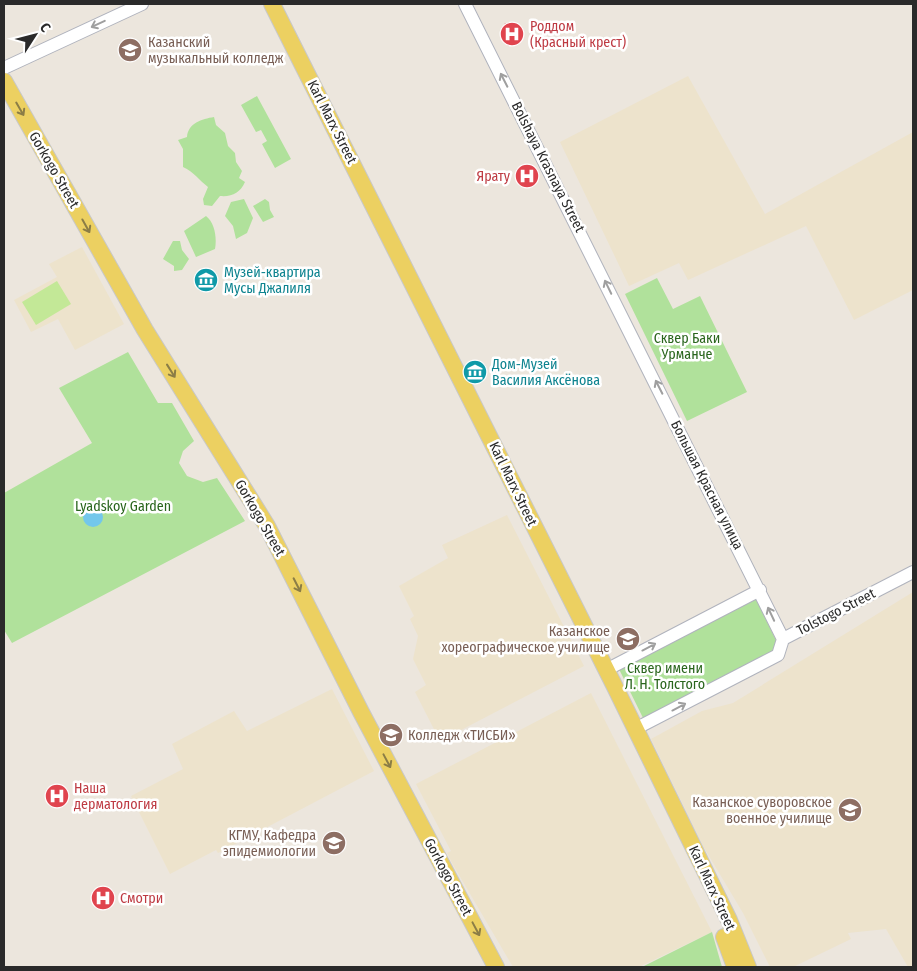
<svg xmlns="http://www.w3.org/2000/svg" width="917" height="971" font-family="'Fira Sans Condensed',sans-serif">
	<rect width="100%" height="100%" fill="#ece6dd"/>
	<path fill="#ede3cc" d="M688 76 765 214 913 132V290L854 320 806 226 688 280 679 263 629 286 560 142Z
		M82 247 124 324 75 350 58 319 31 332 14 300 57 277 49 264Z
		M507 515 584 666 440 741 415 692 426 685 413 659 418 636 410 619 414 616 399 586 448 558 442 545Z
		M913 592V967H908L886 929 848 933 851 939 793 967H770L743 913 703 846 651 739 702 711 733 703Z
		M332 689 374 771 218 853 216 850 170 874 131 796 183 769 172 744 234 711 247 731Z
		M591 693 712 932 639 967H513L452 863 447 853 451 851 416 784Z"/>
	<path fill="#b0e19b" d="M257 96 291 159 275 168 262 144 267 141 261 130 256 132 241 105Z
		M214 117 216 125 225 133 228 146 235 153 236 162 242 171 239 178 245 182C240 193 232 197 220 196L212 206 204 205 203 199 208 187C199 180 194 172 183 167V149L178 140 187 137C188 123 202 119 214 117Z
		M244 199 253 218 247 233 236 239 233 226 225 216 231 202Z
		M265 199 269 202 270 210 274 217 263 222 253 206Z
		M206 216C215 223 217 238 215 249L196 257 184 231Z
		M173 241H180L182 250 189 259 182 270 174 271V266L163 259Z
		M657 278 673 309 700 296 747 392 687 421 625 294Z
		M128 352 158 403H172L194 441 183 451 179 463 187 476 203 482 217 478 245 521 12 643 4 630V493L92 443 59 388Z
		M756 599 776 640V649L644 720 618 667Z
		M712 932 722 967H639L644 966Z"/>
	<path fill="#c3e897" d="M57 281 71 304 36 325 22 302Z"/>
	<path fill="#73c7eb" d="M83 517a10 10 0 1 1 20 0a10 10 0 1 1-20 0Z"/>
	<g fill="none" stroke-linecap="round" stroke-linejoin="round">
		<g stroke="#b0b3bd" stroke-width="14">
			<path id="minor" d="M465 4 783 639
				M4 68 142 4
				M606 670 760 590
				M635 729 778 655 783 639 913 572"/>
		</g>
		<g stroke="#c8c8c8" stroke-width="18">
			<path id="major" d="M272 4 615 687 729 920 748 967
				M4 81 145 330 267 526 361 712 496 967
				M724 937 735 967"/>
		</g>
		<use href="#minor" stroke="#fff" stroke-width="12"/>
		<use href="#major" stroke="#ecd061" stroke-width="16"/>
	</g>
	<defs><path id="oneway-shaft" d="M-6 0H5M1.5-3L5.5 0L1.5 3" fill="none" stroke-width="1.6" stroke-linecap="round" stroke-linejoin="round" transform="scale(1.25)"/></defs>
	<g stroke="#9f9f9f">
		<use href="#oneway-shaft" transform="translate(98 24) rotate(155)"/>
		<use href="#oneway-shaft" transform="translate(504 80) rotate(-117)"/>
		<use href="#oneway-shaft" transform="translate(608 287) rotate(-116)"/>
		<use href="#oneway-shaft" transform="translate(659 387) rotate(-117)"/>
		<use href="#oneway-shaft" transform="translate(771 614) rotate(-115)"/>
		<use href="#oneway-shaft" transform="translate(649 647) rotate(-28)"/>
		<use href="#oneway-shaft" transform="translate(679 707) rotate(-28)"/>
	</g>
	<g stroke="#8b7d46">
		<use href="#oneway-shaft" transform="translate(20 109) rotate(60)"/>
		<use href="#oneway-shaft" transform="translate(86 226) rotate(61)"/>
		<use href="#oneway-shaft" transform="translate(171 371) rotate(58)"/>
		<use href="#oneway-shaft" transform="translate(297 585) rotate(63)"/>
		<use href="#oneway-shaft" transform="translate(387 761) rotate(62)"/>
		<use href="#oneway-shaft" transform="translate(476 929) rotate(62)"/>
	</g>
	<defs>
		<g id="hospital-disc" transform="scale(1.25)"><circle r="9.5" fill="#e0444e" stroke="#fff"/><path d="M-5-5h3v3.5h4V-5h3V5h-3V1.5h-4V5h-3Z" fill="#fff"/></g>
		<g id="university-disc" transform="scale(1.25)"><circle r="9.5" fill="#8d6e63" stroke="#fff"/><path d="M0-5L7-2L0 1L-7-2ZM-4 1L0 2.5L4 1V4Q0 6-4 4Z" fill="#fff"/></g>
		<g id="museum-disc" transform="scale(1.25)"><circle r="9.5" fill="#0f9aa8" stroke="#fff"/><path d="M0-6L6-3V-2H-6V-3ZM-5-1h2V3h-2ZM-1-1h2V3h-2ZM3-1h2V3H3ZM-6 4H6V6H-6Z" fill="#fff"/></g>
	</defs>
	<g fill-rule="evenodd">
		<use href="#hospital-disc" x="512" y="34"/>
		<use href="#university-disc" x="130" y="50"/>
		<use href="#hospital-disc" x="527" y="176"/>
		<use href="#museum-disc" x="206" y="280"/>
		<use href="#museum-disc" x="475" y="372"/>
		<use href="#university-disc" x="628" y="639"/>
		<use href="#university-disc" x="391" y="735"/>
		<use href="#hospital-disc" x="57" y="796"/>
		<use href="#university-disc" x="850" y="810"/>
		<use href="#university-disc" x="334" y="843"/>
		<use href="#hospital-disc" x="103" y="898"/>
	</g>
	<g text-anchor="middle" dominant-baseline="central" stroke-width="5" stroke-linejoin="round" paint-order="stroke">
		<g font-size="14" fill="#be3a42" stroke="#fff" text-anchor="start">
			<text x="530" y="26">Роддом<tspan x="530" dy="16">(Красный крест)</tspan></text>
			<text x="510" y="176" text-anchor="end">Ярату</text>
			<text x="74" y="788">Наша<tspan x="74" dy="16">дерматология</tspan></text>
			<text x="120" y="898">Смотри</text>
		</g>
		<g font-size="14" fill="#785e54" stroke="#fff" text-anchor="end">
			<text x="148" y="42" text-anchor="start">Казанский<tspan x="148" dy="16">музыкальный колледж</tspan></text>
			<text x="610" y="631">Казанское<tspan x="610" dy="16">хореографическое училище</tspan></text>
			<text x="408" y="735" text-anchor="start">Колледж «ТИСБИ»</text>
			<text x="832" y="802">Казанское суворовское<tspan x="832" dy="16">военное училище</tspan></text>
			<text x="316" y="835">КГМУ, Кафедра<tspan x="316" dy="16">эпидемиологии</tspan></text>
		</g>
		<g font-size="14" fill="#2a2a2a" stroke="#fff">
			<text transform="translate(332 122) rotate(63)">Karl Marx Street</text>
			<text transform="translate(548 167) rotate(63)">Bolshaya Krasnaya Street</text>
			<text transform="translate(54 170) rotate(60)">Gorkogo Street</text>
			<text transform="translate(513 484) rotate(64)">Karl Marx Street</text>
			<text transform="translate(707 485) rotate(63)">Большая Красная улица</text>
			<text transform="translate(260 518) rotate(60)">Gorkogo Street</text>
			<text transform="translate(836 612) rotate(-27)">Tolstogo Street</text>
			<text transform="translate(448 877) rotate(62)">Gorkogo Street</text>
			<text transform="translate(712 888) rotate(65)">Karl Marx Street</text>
		</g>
		<g font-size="14" fill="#0d838f" stroke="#fff" text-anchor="start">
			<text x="224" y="272">Музей-квартира<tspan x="224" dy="16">Мусы Джалиля</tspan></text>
			<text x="492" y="364">Дом-Музей<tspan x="492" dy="16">Василия Аксёнова</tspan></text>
		</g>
		<g font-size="14" fill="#29651c" stroke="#fff">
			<text x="687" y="338">Сквер Баки<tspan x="687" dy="16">Урманче</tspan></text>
			<text x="123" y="506">Lyadskoy Garden</text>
			<text x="665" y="668">Сквер имени<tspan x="665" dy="16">Л. Н. Толстого</tspan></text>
		</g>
	</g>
	<rect width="917" height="971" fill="none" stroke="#2a2a2a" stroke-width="10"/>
	<g transform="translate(35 35) rotate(54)" stroke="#ffffff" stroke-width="4" paint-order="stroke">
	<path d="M0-4L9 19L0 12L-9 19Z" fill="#2a2a2a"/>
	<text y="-8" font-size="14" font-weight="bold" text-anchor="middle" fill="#2a2a2a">С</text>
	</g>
</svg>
